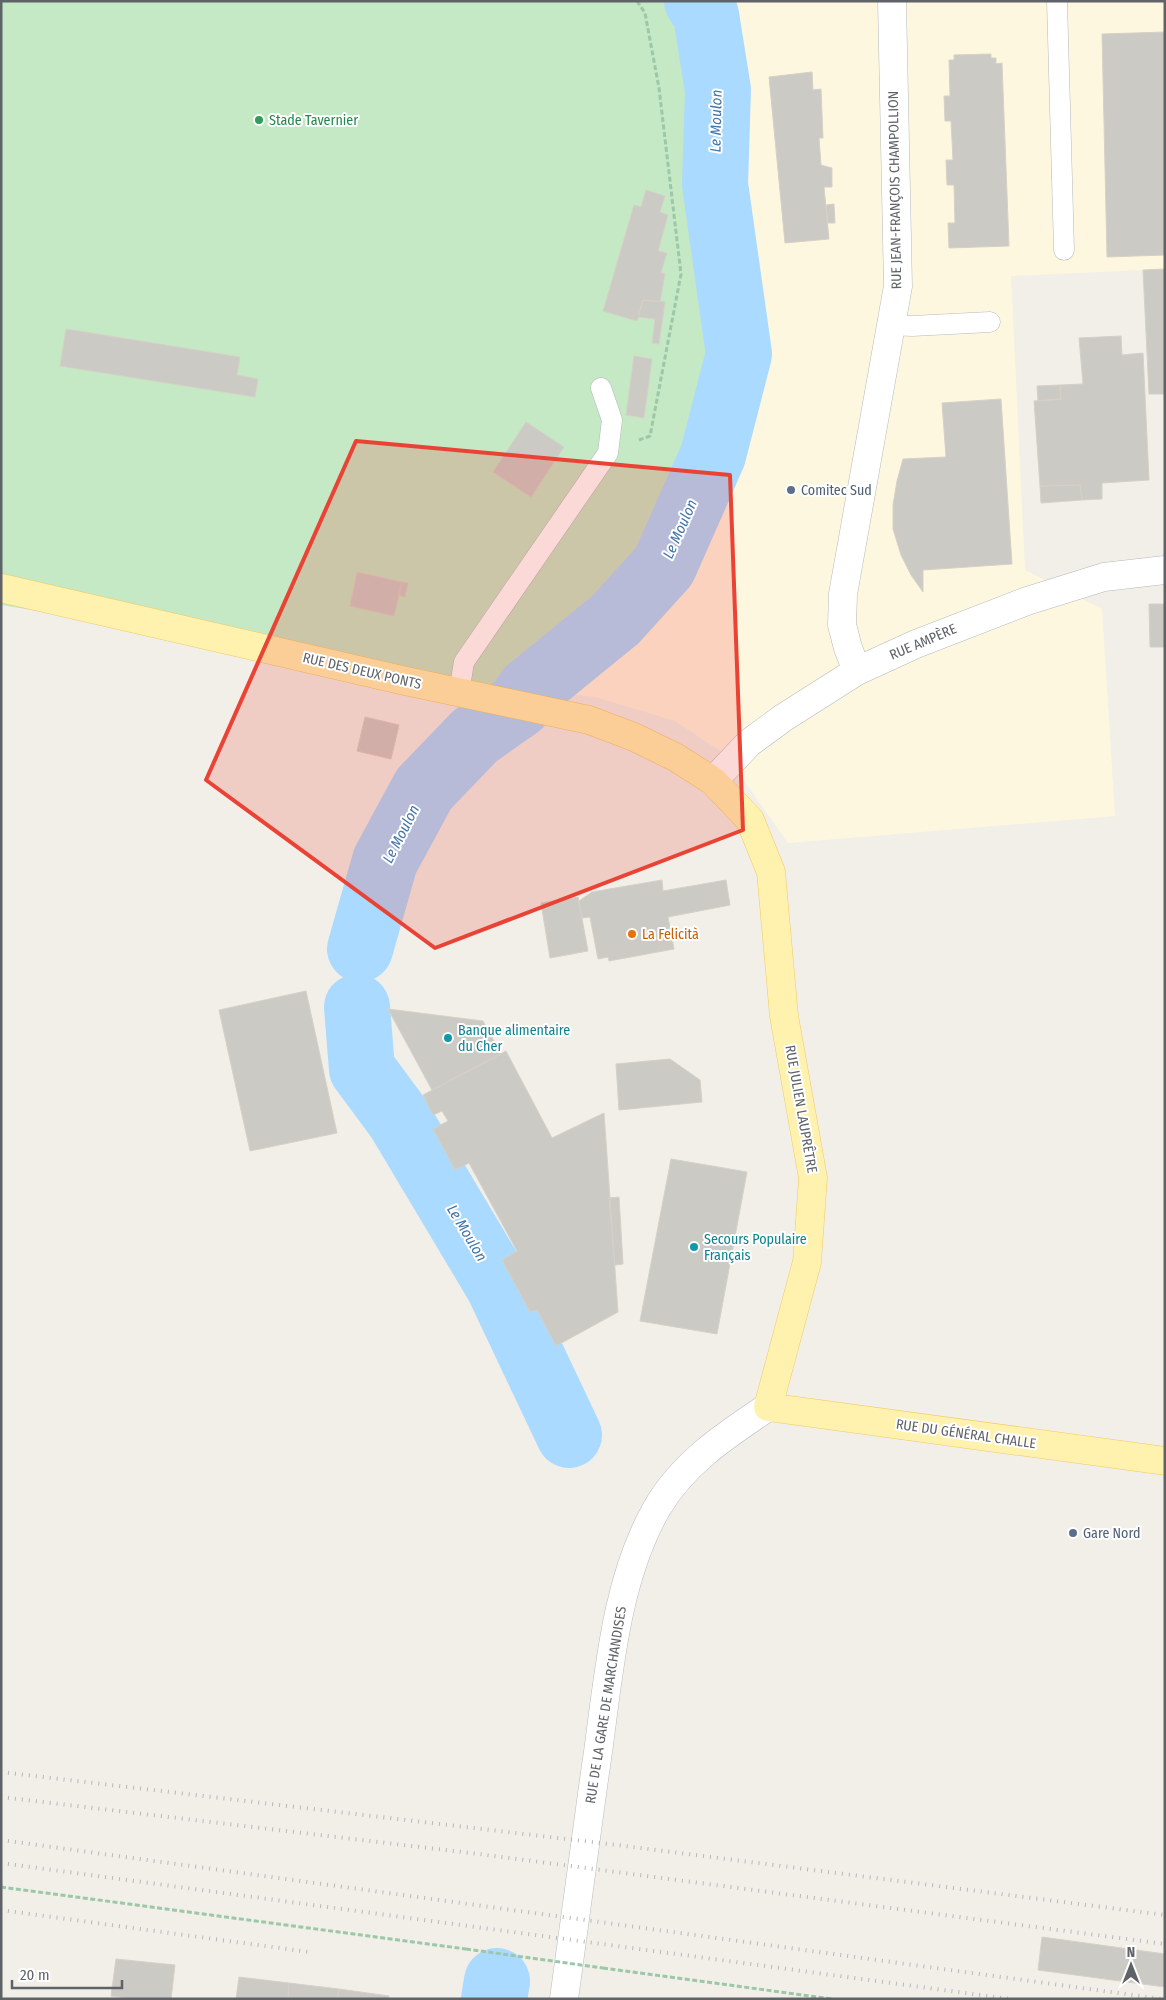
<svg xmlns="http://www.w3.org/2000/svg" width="1166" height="2000" font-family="'Fira Sans Condensed',sans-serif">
	<rect width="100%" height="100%" fill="#f1efe8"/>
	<path fill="#fef7e0" d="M697 1H1165V269L1011 276 1025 570 1102 609 1115 816 788 843 726 755 675 721 595 697 529 690 615 620 713 455 739 354 715 184 718 90 706 15Z"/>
	<path fill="#c5e8c5" d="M1 1H697L706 15 718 90 715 184 739 354 713 455 664 566 615 620 529 690 1 605Z"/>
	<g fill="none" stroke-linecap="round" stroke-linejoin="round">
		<path stroke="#aadaff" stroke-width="66" d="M360 949 385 861 424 789 475 736 519 705 529 690 615 620 664 566 713 455 739 354 715 184 718 90 706 15 697 1
			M357 1007 362 1069 399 1119 498 1285 569 1435
			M494 1999 497 1981"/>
	</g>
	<path fill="#cccac5" stroke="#d6d1c6" d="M1165 32V255L1107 257 1102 34Z
		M991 54V58H996V64L1002 63 1009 246 949 248 948 223H955L954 185H947L946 160H953L951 121H945L944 96H950L949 60H954V55Z
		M812 72 813 90 821 89 823 138H819L821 165 832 168V187H824L829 239 785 243 769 77Z
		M646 190 665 196 660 212 668 215 658 251 667 253 661 273 665 274 660 302 643 300 637 321 603 311 634 205 641 207Z
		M834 204 835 223H828L826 205Z
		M1165 269V394H1149L1143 270Z
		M643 300 665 302 659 344 652 343 655 319 638 317Z
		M66 329 240 357 237 375 258 379 255 397 60 366Z
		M1121 336 1122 355 1143 353 1149 480 1102 483V499L1082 500 1080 485 1040 486 1034 401 1061 399 1060 385 1083 384 1079 338Z
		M634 356 652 359 644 418 626 415Z
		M1060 385 1061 399 1038 401 1037 386Z
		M1001 399 1012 564 923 570V592L911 575 901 555 893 529V505L897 481 903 459 946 457 942 403Z
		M526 422 564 447 531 497 493 472Z
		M1080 485 1082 500 1041 503 1040 486Z
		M357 572 402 582 394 616 350 606Z
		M402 582 408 583 405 597 398 595Z
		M1149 604H1165V647H1150Z
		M365 717 399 725 391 759 357 751Z
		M662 880 663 891 726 880 730 905 668 917 674 949 609 961 608 957 598 959 590 917 582 918 579 901 592 892Z
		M578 897 588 951 550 958 541 903Z
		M306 991 337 1133 250 1151 219 1010Z
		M388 1009 483 1021 501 1054 432 1090Z
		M506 1051 552 1138 604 1113 618 1312 556 1346 537 1310 530 1312 502 1260 517 1251 469 1163 455 1170 433 1129 448 1121 442 1111 433 1115 423 1095Z
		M670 1059 700 1080 702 1102 619 1110 616 1064Z
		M671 1159 747 1172 717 1334 640 1321Z
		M619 1197 623 1264 615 1265 609 1198Z
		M1042 1937 1165 1954V1987L1038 1970Z
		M116 1959 175 1965 171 1999H134L111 1996Z
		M239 1977 289 1983 288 1999H236Z
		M289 1983 339 1989 337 1999H288Z
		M339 1989 389 1996V1999H337Z"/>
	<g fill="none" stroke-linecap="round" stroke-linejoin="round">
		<g stroke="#b5b8bc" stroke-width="21">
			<path id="service" d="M1057 1 1064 250
				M890 325 912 326 990 322
				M459 692 464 662 608 453 612 420 601 388"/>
		</g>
		<g stroke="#b5b8bc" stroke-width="29">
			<path id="minor" d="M857 671 848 648 842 625 843 594 898 286 892 1
				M713 781 749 743 783 718 857 671 916 644 1027 601 1104 577 1165 570"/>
		</g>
		<g stroke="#b6babf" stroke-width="29">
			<path id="secondary" d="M564 1999C575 1916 586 1834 598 1752 609 1672 616 1579 657 1508 683 1463 726 1435 768 1407"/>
		</g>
		<g stroke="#f2c960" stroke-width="29">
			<path id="primary" d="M1 588 401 680 589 720 634 737 675 757 713 781 750 820 771 872 784 1016 813 1178 807 1262 768 1407 1165 1461"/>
		</g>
		<path stroke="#9cc7a9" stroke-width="3" stroke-dasharray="5 2.5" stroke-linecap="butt" d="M637 1 645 13 659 88 681 274 650 436 639 440
			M1 1887 466 1949
			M603 1968 832 1999"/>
		<use href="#service" stroke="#fff" stroke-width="20"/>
		<use href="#minor" stroke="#fff" stroke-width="28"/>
		<use href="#secondary" stroke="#fff" stroke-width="28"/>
		<use href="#primary" stroke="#fff2af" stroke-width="28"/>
		<path stroke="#b6b7b8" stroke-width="4" stroke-dasharray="1 6" stroke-linecap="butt" d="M1 1772 617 1845 1165 1915
			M1 1797 479 1854 1165 1944
			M1 1840 1162 1999
			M1 1863 1010 1999
			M1 1910 309 1952"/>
		<path stroke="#9cc7a9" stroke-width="3" stroke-dasharray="5 2.5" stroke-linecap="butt" d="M466 1949 603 1968"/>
	</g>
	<path fill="#ea4335" fill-opacity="0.2" stroke="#ea4335" stroke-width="4" stroke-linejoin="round" d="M356 441 730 475 743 830 435 948 206 780Z"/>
	<circle fill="#2e9e5b" stroke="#fff" stroke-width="2" cx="259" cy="120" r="5"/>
	<g fill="#5c6f8a" stroke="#fff" stroke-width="2">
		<circle cx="791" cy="490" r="5"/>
		<circle cx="1073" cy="1533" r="5"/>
	</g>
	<circle fill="#e8710a" stroke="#fff" stroke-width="2" cx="632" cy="934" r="5"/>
	<g fill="#0f9aa8" stroke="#fff" stroke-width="2">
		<circle cx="448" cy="1038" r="5"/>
		<circle cx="694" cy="1247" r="5"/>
	</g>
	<g text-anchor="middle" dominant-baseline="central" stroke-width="4" stroke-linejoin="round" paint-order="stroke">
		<g font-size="14" fill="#27864d" stroke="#fff" text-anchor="start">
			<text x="269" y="120">Stade Tavernier</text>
		</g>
		<g font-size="14" fill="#5f6368" stroke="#fff">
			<text transform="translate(895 190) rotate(-91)">RUE JEAN-FRANÇOIS CHAMPOLLION</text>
			<text transform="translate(923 642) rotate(-23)">RUE AMPÈRE</text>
			<text transform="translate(362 671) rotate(13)">RUE DES DEUX PONTS</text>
			<text transform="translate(801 1109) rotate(80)">RUE JULIEN LAUPRÊTRE</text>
			<text transform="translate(966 1434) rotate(8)">RUE DU GÉNÉRAL CHALLE</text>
			<text transform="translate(606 1705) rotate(-81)">RUE DE LA GARE DE MARCHANDISES</text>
		</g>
		<g font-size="14" fill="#4e5e75" stroke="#fff" text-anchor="start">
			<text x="801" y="490">Comitec Sud</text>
			<text x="1083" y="1533">Gare Nord</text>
		</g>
		<g font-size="14" fill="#c56008" stroke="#fff" text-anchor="start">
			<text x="642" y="934">La Felicità</text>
		</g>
		<g font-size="14" fill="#0d838f" stroke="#fff" text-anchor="start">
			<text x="458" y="1030">Banque alimentaire<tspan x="458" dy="16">du Cher</tspan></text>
			<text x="704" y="1239">Secours Populaire<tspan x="704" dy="16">Français</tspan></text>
		</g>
		<g font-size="15" font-style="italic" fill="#4174aa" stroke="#fff">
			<text transform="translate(716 121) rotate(-89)">Le Moulon</text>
			<text transform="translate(680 529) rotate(-66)">Le Moulon</text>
			<text transform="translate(401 834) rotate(-63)">Le Moulon</text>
			<text transform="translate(467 1233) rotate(59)">Le Moulon</text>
		</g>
	</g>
	<rect width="1166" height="2000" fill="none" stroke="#5f6368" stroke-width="5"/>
	<g transform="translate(1131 1965)" stroke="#ffffff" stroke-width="4" paint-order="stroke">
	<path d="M0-4L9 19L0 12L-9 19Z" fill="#5f6368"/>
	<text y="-8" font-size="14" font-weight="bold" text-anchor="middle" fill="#5f6368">N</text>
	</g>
	<path d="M12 1980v8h110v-8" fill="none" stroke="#5f6368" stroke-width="2.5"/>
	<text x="20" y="1980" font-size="15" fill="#5f6368" stroke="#ffffff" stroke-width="4" paint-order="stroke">20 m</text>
</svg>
